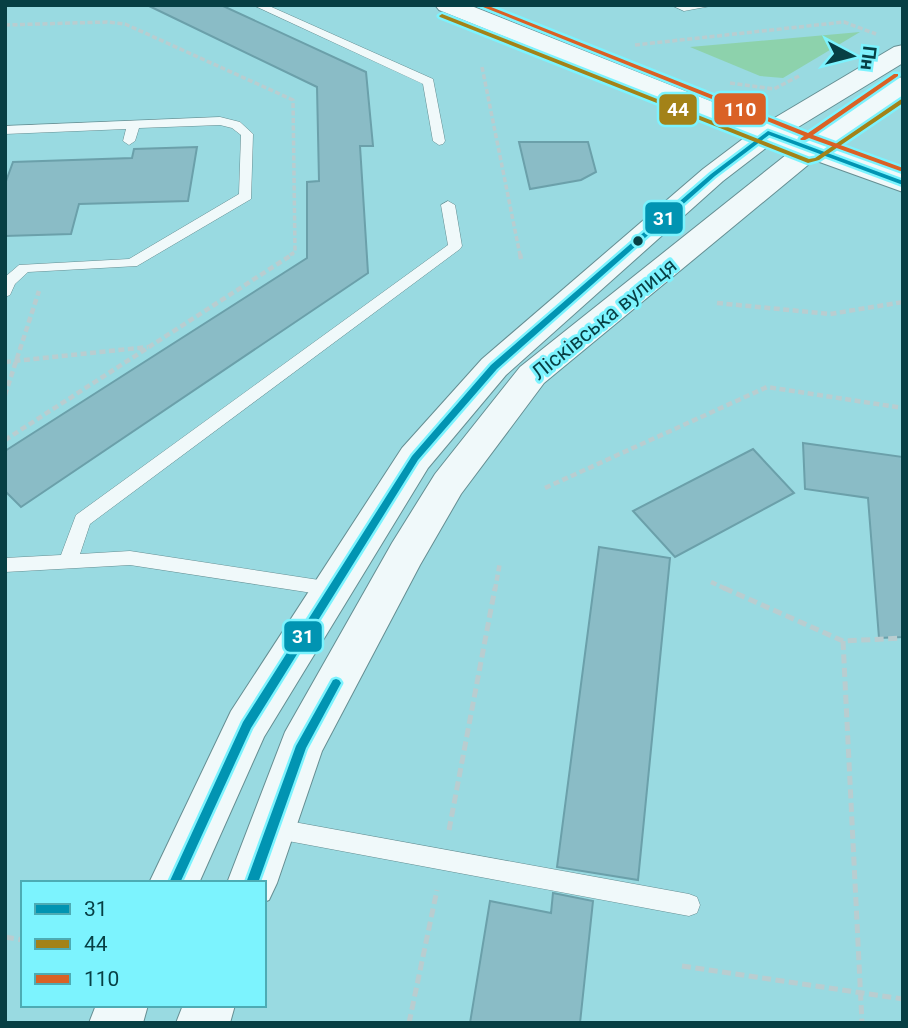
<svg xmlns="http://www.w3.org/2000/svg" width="908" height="1028" font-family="Roboto,sans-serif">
	<rect width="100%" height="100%" fill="#99dae1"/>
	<path fill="#8dd2ac" d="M860 32 783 78 760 76 690 47Z"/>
	<path fill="#8abcc6" stroke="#6ba0aa" stroke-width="2" d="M147 5H221L366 72 373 146H360L368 273 21 507 5 491V451L307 258V182L319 181 317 87Z
		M519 142H588L596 172 581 180 530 189Z
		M197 147 188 201 79 204 71 234 5 236V184L13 162 132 158 134 149Z
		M803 443 903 457V637L879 638 868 498 805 489Z
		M753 449 794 493 675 557 633 511Z
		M599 547 670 558 638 880 557 867Z
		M553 893 593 901 580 1023H470L490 901 551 913Z"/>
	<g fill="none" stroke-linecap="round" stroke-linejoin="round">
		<g stroke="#658e92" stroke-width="1">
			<path id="lane" d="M253 5H267L433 79 445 141 443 144 439 145 433 141 423 84Z
				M671 5H716L684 11Z
				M220 117 240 122 253 134 251 199 137 266 28 272 15 284 10 295 5 297V277L19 265 129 259 239 194 241 135 232 128 220 125 139 128 135 141 129 145 123 141 126 129 5 134V126Z
				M448 201 455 205 462 246 460 249 90 524 80 554 130 551 332 582 339 584 341 589 339 594 332 596 130 565 5 572V558L61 555 76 515 448 245 441 205Z
				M272 818 689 894 697 897 700 905 697 913 689 916 272 838 264 835 261 828 264 821Z"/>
		</g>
		<g stroke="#658e92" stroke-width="2">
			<path id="secondary" d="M435 5H469L766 123 894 47 903 45V63L790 132 807 138 894 79 903 77V97L831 147 903 173V192L814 160 544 383 461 494 420 565 322 751 277 883 269 900 264 902V883H227L285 732 392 543 435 474 520 367 791 151 771 144 723 181 506 375 428 468 264 737 199 883H149L231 711 402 448 482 359 703 169 748 135 439 10Z
				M96 1005H148L143 1023H89Z
				M183 1005H235L230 1023H176Z"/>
		</g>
		<path stroke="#b9cdd0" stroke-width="3.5" stroke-dasharray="5 2.5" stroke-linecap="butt" d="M5 25 107 22 125 24 293 100 295 252 290 255
			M635 45 844 22 876 34
			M482 67 520 255
			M730 83 774 89 799 76"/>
		<path stroke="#b9cdd0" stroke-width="4.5" stroke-dasharray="6 3.5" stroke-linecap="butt" d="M520 254 521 259
			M717 303 830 314 903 302
			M5 362 148 347
			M5 395 39 291
			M5 440 293 254
			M545 488 767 387 903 408
			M711 582 728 590
			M495 590 500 562"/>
		<path stroke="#b9cdd0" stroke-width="5" stroke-dasharray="9 4.5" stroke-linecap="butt" d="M724 588 843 641 903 638
			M843 641 862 1023
			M449 830 495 588
			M5 937 23 940
			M682 966 903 999
			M409 1023 437 890"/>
		<use href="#lane" fill="#f0f9fa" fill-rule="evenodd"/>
		<use href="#secondary" fill="#f0f9fa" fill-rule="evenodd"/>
		<g stroke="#7cf3fe" stroke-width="5">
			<path id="bus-1" d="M768 131 903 181V185L769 135 715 176 497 369 418 460 251 728 180 883H169L243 722 412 456 491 365 711 174Z
				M336 679 339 680 341 683 306 748 258 883H246L296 746 333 680Z"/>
		</g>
		<g stroke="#7cf3fe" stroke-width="5">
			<path id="bus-2" d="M442 14 809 159 815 158 903 98V103L819 160 808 163 440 17 439 16Z"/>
		</g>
		<g stroke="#7cf3fe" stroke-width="5">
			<path id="bus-3" d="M478 5H486L808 133 894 74H898V76L813 135 903 168V172L809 138 805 140H801L800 139 804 136Z"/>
		</g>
		<use href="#bus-1" fill="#0194b2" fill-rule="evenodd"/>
		<use href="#bus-2" fill="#a38218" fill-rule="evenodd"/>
		<use href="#bus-3" fill="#da6125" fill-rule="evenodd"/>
	</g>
	<circle fill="#073f44" stroke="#7cf3fe" stroke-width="2.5" cx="638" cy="241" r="6"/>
	<g text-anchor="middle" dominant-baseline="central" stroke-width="6" stroke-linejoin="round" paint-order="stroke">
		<g font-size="21" fill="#073f44" stroke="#7cf3fe">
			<text transform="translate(604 319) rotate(-39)">Лісківська вулиця</text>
		</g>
	</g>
	<g stroke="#7cf3fe" stroke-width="2.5">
		<rect x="713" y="92" width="54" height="34" rx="7" fill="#da6125"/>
		<rect x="658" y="93" width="40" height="33" rx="7" fill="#a38218"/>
		<rect x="644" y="201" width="40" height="34" rx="7" fill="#0194b2"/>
		<rect x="283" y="620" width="40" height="33" rx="7" fill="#0194b2"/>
	</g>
	<g font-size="19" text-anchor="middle" font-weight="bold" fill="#fff">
		<text x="740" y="116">110</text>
		<text x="678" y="116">44</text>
		<text x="664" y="225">31</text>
		<text x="303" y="643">31</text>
	</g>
	<rect width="908" height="1028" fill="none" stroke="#073f44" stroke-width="14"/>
	<rect x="21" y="881" width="245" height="126" fill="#7cf3fe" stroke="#4dabb4" stroke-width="2"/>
	<rect x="35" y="904" width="35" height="10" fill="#0194b2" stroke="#4dabb4" stroke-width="2"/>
	<text x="84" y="916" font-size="21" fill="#073f44">31</text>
	<rect x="35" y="939" width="35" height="10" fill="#a38218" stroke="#4dabb4" stroke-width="2"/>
	<text x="84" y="951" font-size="21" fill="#073f44">44</text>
	<rect x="35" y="974" width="35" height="10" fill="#da6125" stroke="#4dabb4" stroke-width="2"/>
	<text x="84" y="986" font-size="21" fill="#073f44">110</text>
	<g transform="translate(852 56) rotate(97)" stroke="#7cf3fe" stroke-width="5" paint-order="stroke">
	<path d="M0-5L12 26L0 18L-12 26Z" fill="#073f44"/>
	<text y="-10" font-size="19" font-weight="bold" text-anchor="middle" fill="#073f44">Пн</text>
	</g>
</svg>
